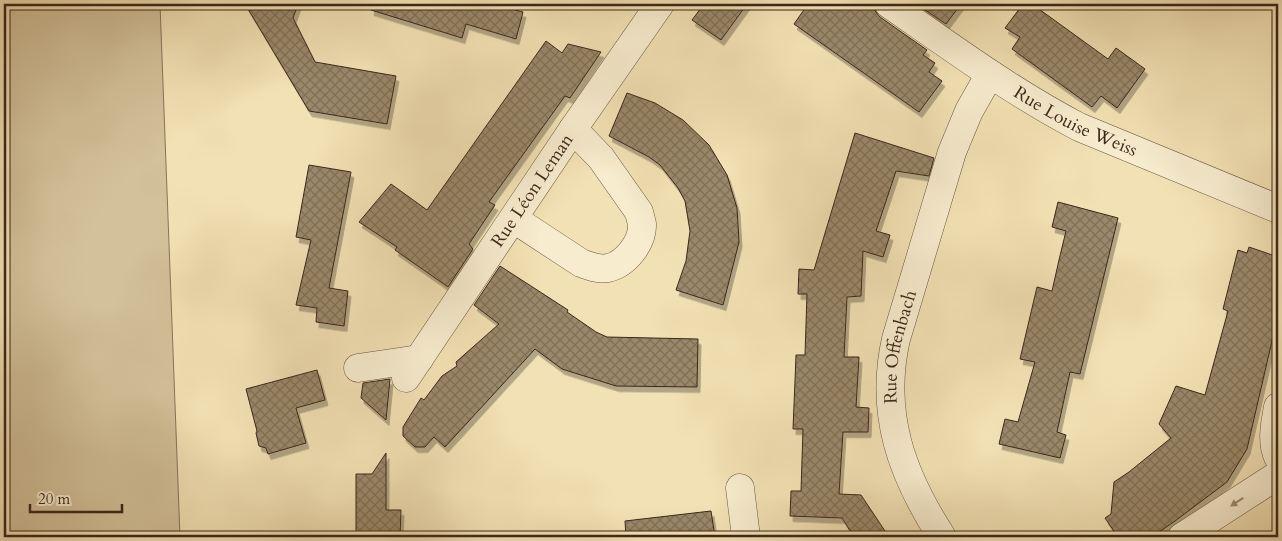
<svg xmlns="http://www.w3.org/2000/svg" width="1282" height="541" font-family="Cardo,serif">
	<defs>
		<pattern id="building-cross-hatch" width="8" height="8" patternUnits="userSpaceOnUse" patternTransform="scale(1.25)"><rect width="8" height="8" fill="#9a886a"/><path d="M0 0l8 8M0 8l8-8" fill="none" stroke="#7f6f56"/></pattern>
		<filter id="shadow"><feDropShadow dx="3" dy="5.5" stdDeviation="0" flood-color="#0004"/></filter>
	</defs>
	<rect width="100%" height="100%" fill="#f2e1b4"/>
	<filter id="stains"><feTurbulence type="fractalNoise" baseFrequency=".004" numOctaves="4"/><feColorMatrix values="0 0 0 0 .2 0 0 0 0 .09 0 0 0 0 .02 0 0 0 .5 -.17"/></filter>
	<radialGradient id="worn" r=".72"><stop offset=".6" stop-color="#630" stop-opacity="0"/><stop offset="1" stop-color="#630" stop-opacity=".3"/></radialGradient>
	<path fill="#d3c19a" stroke="#87745a" d="M4 4H160L180 537H4Z"/>
	<path fill="url(#building-cross-hatch)" stroke="#3b271a" filter="url(#shadow)" d="M245 4H298L293 18 315 62 396 76 387 124 309 111Z
		M372 4H494L523 12 516 39 466 24 462 38 371 10Z
		M704 4H747L721 40 692 20Z
		M808 4H874L875 11 880 17 927 50 923 55 935 63 929 72 942 81 919 112 794 24Z
		M916 4H961L946 24Z
		M1023 4H1032L1108 59 1116 48 1145 69 1117 108 1101 96 1092 107 1012 49 1020 37 1005 28Z
		M546 41 562 53 568 44 601 52 570 98 565 96 489 202 495 205 469 244 473 249 448 287 395 250 397 247 359 222 391 184 427 210Z
		M627 93 655 103 683 120 709 145 727 175 737 208 739 242 723 305 676 290 686 261 690 231 685 201 678 188 660 165 649 157 609 136Z
		M855 133 934 158 929 176 896 171 876 231 890 235 883 257 863 251 861 296 847 297 844 357H859L856 407 869 408 868 432H843L839 494 861 495 889 537H854L842 518 790 516 791 491H801L803 429H793L795 381 796 355H805L807 294H798L799 269 814 270Z
		M309 165 351 172 329 288 348 291 344 326 316 322 317 308 296 305 311 240 296 237Z
		M1058 202 1118 218 1080 374 1070 372 1057 432 1066 435 1060 458 999 444 1005 419 1018 422 1035 362 1020 359 1037 287 1052 291 1059 260 1066 231 1052 227Z
		M1249 247 1278 257V315L1247 449 1227 482 1175 521 1152 537H1118L1105 518 1111 514 1114 482 1129 472 1171 438 1159 424 1176 386 1205 395 1228 311 1223 309 1238 250 1247 253Z
		M500 266 568 310 567 312 596 332 607 337 698 339 697 387 616 386 562 369 535 349 445 447 434 437 425 447H415L403 436V427L421 398 424 400 442 376 457 366 456 362 499 324 474 305Z
		M317 370 325 400 296 408 306 443 268 454 266 448 259 446 256 433 257 431 246 389Z
		M390 379 386 420 361 398 363 383Z
		M386 453V510H401L400 537H356V474H372Z
		M711 511 715 537H626L625 521Z"/>
	<g fill="none" stroke-linecap="round" stroke-linejoin="round">
		<g stroke="#695640" stroke-width="29">
			<g id="minor">
				<path id="s1" d="M889 4C951 47 1012 92 1079 127L1278 209"/>
				<path d="M514 219 581 263C590 266 598 270 608 268 626 264 643 242 642 224 641 220 640 216 639 212L601 158 573 129"/>
				<path d="M358 368 419 359"/>
				<path id="s2" d="M406 378 573 129 660 4"/>
				<path d="M1278 407C1275 424 1271 441 1278 457"/>
				<path d="M740 488 746 537"/>
				<path id="s3" d="M942 537C902 475 879 414 896 339L952 152 969 111 990 74"/>
				<path d="M1182 537 1278 475"/>
			</g>
		</g>
		<use href="#minor" stroke="#f7ecce" stroke-width="28"/>
	</g>
	<defs><path id="oneway-solid" d="M-6-.8H1V-3.2L6.5 0L1 3.2V.8H-6Z" transform="scale(1.25)"/></defs>
	<use fill="#998a74" href="#oneway-solid" transform="translate(1237 502) rotate(147)"/>
	<g text-anchor="middle" dominant-baseline="central" stroke-width="4" stroke-linejoin="round" paint-order="stroke">
		<g font-size="18" fill="#3b271a" stroke="#f7ecce">
			<text stroke="none"><textPath href="#s1" startOffset="221">Rue Louise Weiss</textPath></text>
			<text stroke="none"><textPath href="#s2" startOffset="226">Rue Léon Leman</textPath></text>
			<text stroke="none"><textPath href="#s3" startOffset="202">Rue Offenbach</textPath></text>
		</g>
	</g>
	<rect width="1282" height="541" fill="none" stroke="#f2e1b4" stroke-width="20"/>
	<rect x="5" y="5" width="1272" height="531" fill="none" stroke="#3b271a" stroke-width="2.5"/>
	<rect x="10" y="10" width="1262" height="521" fill="none" stroke="#3b271a"/>
	<path d="M30 504v8h92v-8" fill="none" stroke="#3b271a" stroke-width="2.5"/>
	<text x="38" y="504" font-size="15" fill="#3b271a" stroke="#f7ecce" stroke-width="4" paint-order="stroke">20 m</text>
	<rect width="100%" height="100%" filter="url(#stains)"/>
	<rect width="100%" height="100%" fill="url(#worn)"/>
</svg>
